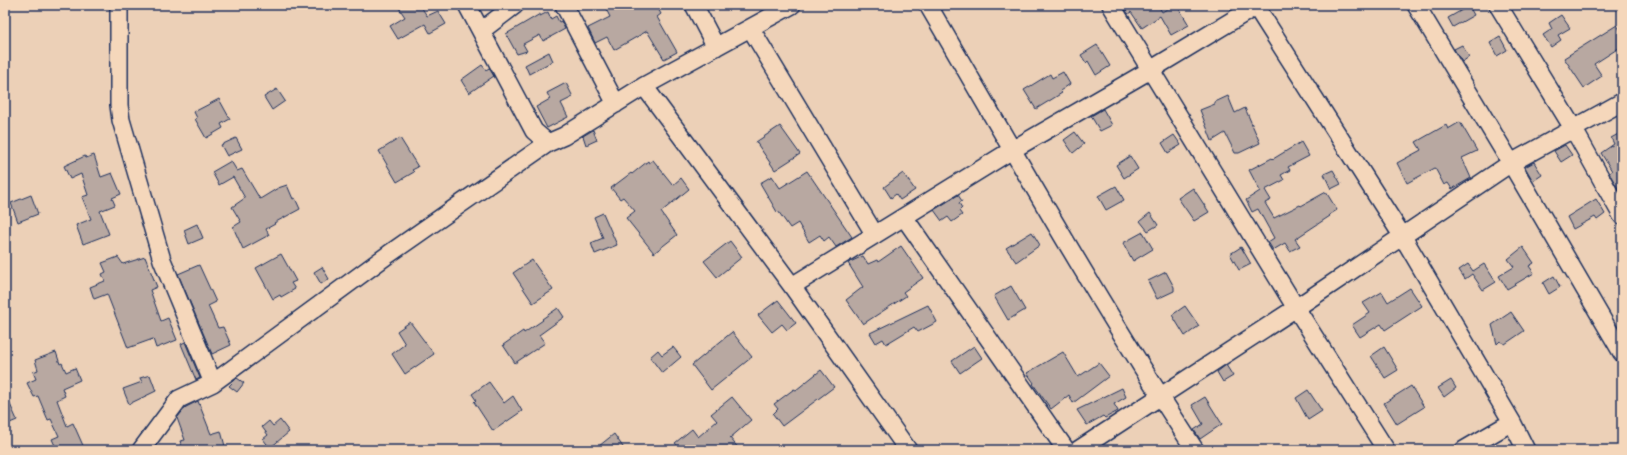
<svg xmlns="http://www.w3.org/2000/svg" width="1627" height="455" font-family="'Comic Neue',sans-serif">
	<rect width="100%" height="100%" fill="#ecd0b7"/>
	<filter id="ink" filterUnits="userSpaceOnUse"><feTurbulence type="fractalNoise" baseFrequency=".025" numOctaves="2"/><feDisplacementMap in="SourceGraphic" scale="8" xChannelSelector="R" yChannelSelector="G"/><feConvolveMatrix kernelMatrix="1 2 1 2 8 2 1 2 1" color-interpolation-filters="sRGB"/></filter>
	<g filter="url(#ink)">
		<path fill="#b8a8a1" stroke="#1b2f5e" d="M405 5H420L427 16 438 11 446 24 430 33 425 24 398 39 390 26 405 17 399 8Z
			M604 5H656L661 14 657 17 677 52 664 59 647 31 614 50 607 37 595 43 588 28 610 17Z
			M1123 5H1158L1162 12 1174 5H1177L1189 25 1171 35 1160 16 1142 28 1131 12 1128 14Z
			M1469 6 1474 15 1453 27 1448 18Z
			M548 12 551 19 556 16 559 22 561 21 565 29 543 41 540 35 523 44 527 51 517 54 506 34 540 14V16Z
			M1561 15 1570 28 1558 35 1561 40 1551 47 1543 35 1552 29 1549 23Z
			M1617 25 1622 33V46L1594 64 1602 76 1584 88 1564 58Z
			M1500 37 1507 50 1497 56 1490 43Z
			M1097 45 1110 66 1096 75 1088 61 1086 63 1081 55Z
			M1462 45 1469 57 1462 62 1454 49Z
			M549 52 553 61 529 74 525 65Z
			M482 65 486 70 489 68 494 76 469 93 461 80Z
			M1063 72 1070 84 1060 91 1062 93 1036 109 1024 90 1050 74 1052 78Z
			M566 83 573 97 561 103 568 117 547 128 536 107 550 99 547 93Z
			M277 89 285 101 272 110 264 97Z
			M1228 96 1235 113 1245 108 1260 143 1239 153H1235L1225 133 1212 141 1200 110 1215 104V102Z
			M219 99 230 119 221 124 223 128 206 138 195 119 197 118 194 112Z
			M1103 109 1112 125 1100 131 1091 116Z
			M1460 122 1477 151 1462 158 1471 178 1452 189 1448 183 1444 185 1435 168 1407 183 1397 163 1421 150 1416 142 1446 125 1448 129Z
			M780 126 800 154 775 170 756 142Z
			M593 130 597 140 586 145 583 136Z
			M1075 132 1084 144 1073 153 1064 140Z
			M1622 132V195L1609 173 1612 171 1601 153 1614 144 1611 138Z
			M1174 135 1181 145 1168 153 1162 143Z
			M236 138 242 149 227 156 221 145Z
			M400 138 418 167 412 170 414 172 397 182 379 151Z
			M1301 142 1309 156 1288 167 1290 170 1281 175 1284 180 1265 190 1271 200 1265 203 1274 218 1300 205 1301 206 1326 192 1337 210 1329 215 1330 216 1295 239 1300 246 1290 251 1285 243 1273 250 1268 242 1274 238 1258 209 1252 212 1246 200 1260 191 1249 170 1272 158 1273 159Z
			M1565 145 1572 155 1561 162 1554 151Z
			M94 155 101 177 112 173 121 194 112 198 115 205 100 211 109 234 83 244 76 225 91 219 82 197 88 195 81 174 70 179 64 166 85 156 86 158Z
			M1130 156 1138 169 1124 178 1116 165Z
			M653 160 673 185 681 178 689 189 661 212 677 235 654 253 626 218 635 211 623 197 620 199 611 188 631 173 632 174 648 161 649 163Z
			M231 161 237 171 242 169 260 199 278 188 287 185 293 199 295 198 300 209 274 223 275 224 266 229 269 235 243 249 233 227 241 222 232 207 245 198 233 177 219 185 212 172Z
			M1534 162 1542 175 1533 181 1525 167Z
			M1333 170 1341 184 1331 189 1324 174Z
			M807 171 852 237 836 247 829 237 824 241 820 235 809 242 798 223 790 228 778 211 777 212 760 183 772 176 780 188Z
			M903 173 915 190 900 200 896 194 891 198 884 187Z
			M1116 186 1124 200 1106 210 1098 196Z
			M1193 188 1209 212 1194 221 1178 198Z
			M31 195 38 214 18 222 11 203Z
			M958 195 962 201 959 203 962 208 959 211 962 215 952 222 948 217 942 221 934 210Z
			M1596 199 1605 214 1597 220 1595 217 1573 229 1567 217Z
			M603 213 617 245 595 254 591 243 603 238 594 217Z
			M1150 213 1158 225 1148 231 1140 221Z
			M197 224 203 238 189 244 184 230Z
			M1032 232 1040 245 1016 262 1006 248Z
			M1143 232 1153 249 1133 261 1123 243Z
			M730 241 742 257 717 277 704 261Z
			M901 246 923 278 903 292 906 296 863 324 846 300 863 287 848 263 863 256 868 264 877 260 878 262Z
			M1241 247 1251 264 1239 270 1230 254Z
			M1523 247 1534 263 1529 266 1534 273 1507 289 1499 276 1514 267 1508 259Z
			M281 254 296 281 291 283 295 289 281 297 280 295 273 299 256 268Z
			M118 257 123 264 145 257 157 287 150 290 161 321 168 318 177 340 156 348 153 339 128 348 107 294 94 299 90 287 105 281 102 274 106 272 102 263Z
			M532 260 553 290 533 303 513 273Z
			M1468 264 1473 271 1484 264 1496 282 1483 290 1472 274 1465 279 1459 270Z
			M199 265 216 302 208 306 218 328 223 327 231 345 212 354 178 274Z
			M322 267 329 279 321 284 314 272Z
			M1166 272 1174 287V291L1157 299 1148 281Z
			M1554 276 1560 287 1549 294 1543 283Z
			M1011 286 1025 310 1008 320 994 296Z
			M1410 288 1422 306 1385 330 1381 324 1360 337 1352 325 1370 313 1363 303 1382 292 1388 302Z
			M778 300 796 323 787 330 782 324 772 332 758 315Z
			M928 305 937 322 918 332 914 327 886 344 883 339 876 343 870 333Z
			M1185 306 1199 326 1185 336 1172 315Z
			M558 308 564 317 539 335 545 343 515 363 503 345 523 331 524 333 543 320 542 319Z
			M1511 312 1524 331 1505 344 1500 341 1497 344 1492 325Z
			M410 322 434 354 405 374 392 354 405 344 397 331Z
			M732 332 752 357 711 390 692 365Z
			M185 342 200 378 196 380 181 344Z
			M974 346 982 358 960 373 952 361Z
			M673 347 681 357 662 373 650 357 658 350 662 355Z
			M1384 347 1398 370 1385 378 1371 356Z
			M56 352 60 364 62 363 66 372 75 368 80 380 62 388 65 396 57 400 67 426 73 423 85 450H57L52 439 59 436 51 419 48 420 38 396 34 397 27 383 36 379 33 372 38 370 35 360Z
			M1063 352 1078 377 1099 363 1109 376 1073 403 1069 395 1051 409 1033 384 1034 383 1027 373Z
			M1226 365 1233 376 1223 382 1217 372Z
			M821 370 834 387 782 426 773 414 778 409 774 404 794 389 796 390Z
			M150 375 156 391 129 404 123 389 142 382 140 378Z
			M237 378 244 383 237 392 229 386Z
			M1451 380 1456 388 1444 397 1438 388Z
			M489 382 504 403 513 396 522 411 493 431 474 402 476 400 472 394Z
			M1411 386 1424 407 1397 424 1384 403Z
			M1122 388 1126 397 1114 404 1118 411 1105 418 1103 416 1087 425 1077 410Z
			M1308 390 1322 411 1308 420 1296 398Z
			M5 393 17 420 5 425Z
			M732 397 751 420 730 438 740 450H681L675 443 692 429 698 437 717 421 711 414Z
			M1205 397 1222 424 1200 439 1194 430 1203 424 1192 405Z
			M198 401 211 434 221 431 226 450H183L180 441 185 440 177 418 186 407Z
			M280 420 289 432 270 448 263 439 268 435 262 427 269 421 273 426Z
			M614 434 625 450H594Z"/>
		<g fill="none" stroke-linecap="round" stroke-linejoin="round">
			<g stroke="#1b2f5e" stroke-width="20">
				<path id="minor" d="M119 5V105L121 120 162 260 213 383
					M467 5 534 131 548 143
					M564 5 616 104
					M694 5 716 47
					M928 5C1015 154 1100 305 1195 450
					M1111 5 1296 308 1386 450
					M1255 5 1403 237 1512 422 1526 450
					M1416 5 1511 163 1622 353
					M1498 5 1573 128 1622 216
					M751 29 875 235
					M481 31 515 5
					M644 86 792 286 908 450
					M904 217 1066 450
					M792 286 1012 150 1152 69 1258 5
					M141 450 179 399 213 383 389 254 548 143 564 136 644 86 792 5
					M1078 450 1296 308 1511 163 1622 102
					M1464 450 1512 422"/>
			</g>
			<use href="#minor" stroke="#f5d7bb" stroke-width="17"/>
		</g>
	</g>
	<rect width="1627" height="455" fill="none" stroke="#f5d7bb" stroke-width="20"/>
	<rect x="10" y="10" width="1607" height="435" fill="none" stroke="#1b2f5e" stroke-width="1.5" filter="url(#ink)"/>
</svg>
